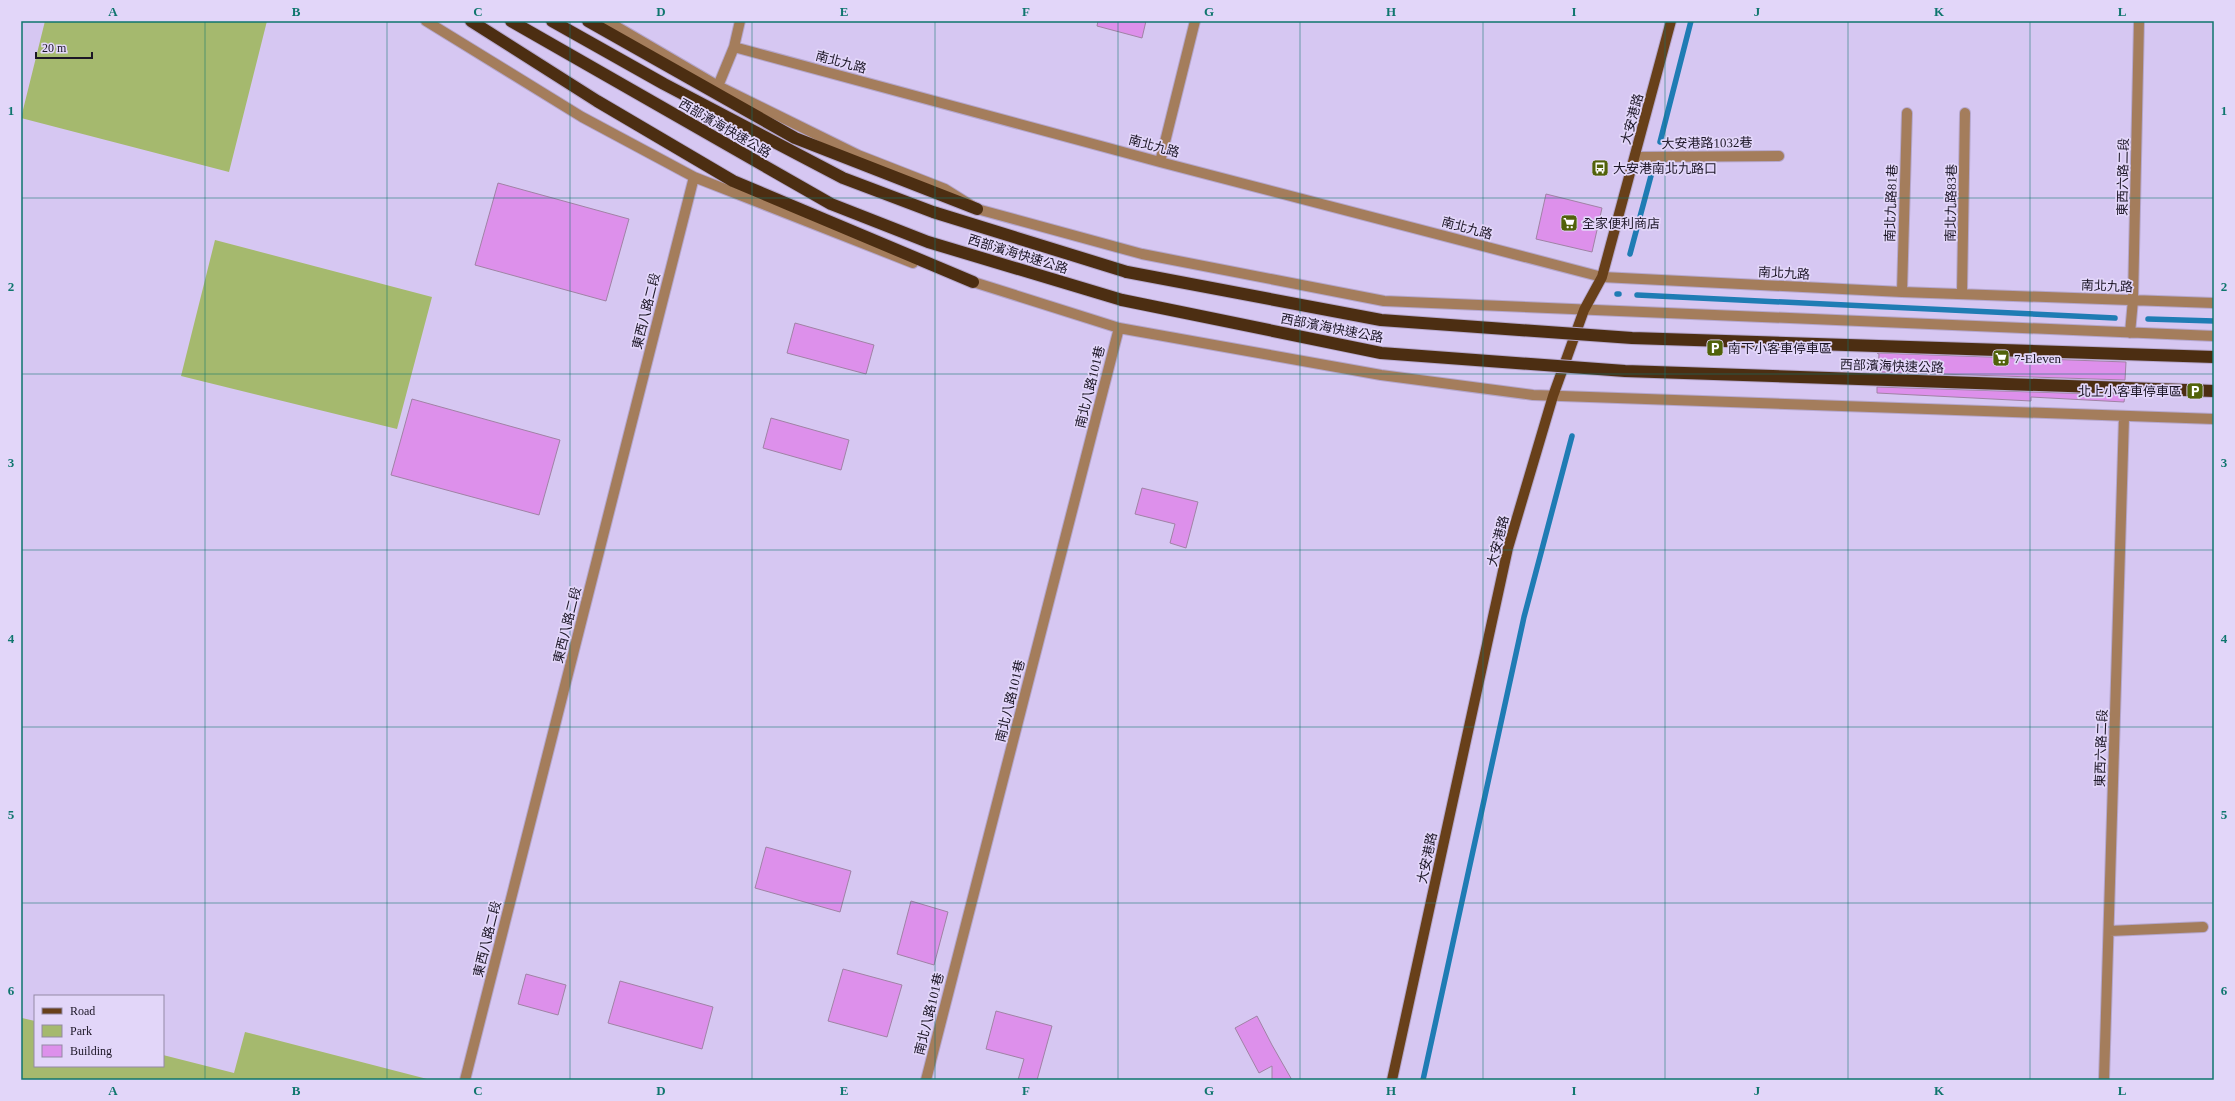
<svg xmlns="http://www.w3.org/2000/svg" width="2235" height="1101" font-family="'Times New Roman','Noto Sans TC',serif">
	<rect width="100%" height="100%" fill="#d6c7f2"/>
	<path fill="#a5b96e" d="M45 21H267L229 172 21 118Z
		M215 240 432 297 397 429 181 376Z
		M22 1018 35 1021V1066H163V1055L234 1073 245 1032 431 1080H21Z"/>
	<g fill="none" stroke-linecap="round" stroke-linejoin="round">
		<path stroke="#1f7cb4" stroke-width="5.5" d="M1660 142 1691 21
			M1630 254 1652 172
			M1617 294H1619
			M1637 295 2115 318
			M2148 319 2214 321
			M1423 1080 1524 617 1572 436"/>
	</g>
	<path fill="#dd90eb" stroke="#a082a5" d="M1098 21H1146L1142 38 1097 26Z
		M498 183 629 219 606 301 475 265Z
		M1546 194 1602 208 1592 252 1536 239Z
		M795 323 874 345 866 374 787 353Z
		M1877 353 2126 362 2125 380 1878 372 1879 354Z
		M1877 387 2125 395 2124 402 2031 397V401L1877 393Z
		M412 399 560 440 539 515 391 475Z
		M771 418 849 440 841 470 763 448Z
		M1142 488 1198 502 1186 548 1170 543 1175 524 1135 514Z
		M766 847 851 871 840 912 755 888Z
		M911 901 948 912 934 965 897 954Z
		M843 969 902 985 887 1037 828 1021Z
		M526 974 566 985 558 1015 518 1004Z
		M620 981 713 1007 702 1049 608 1023Z
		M996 1011 1052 1026 1037 1080H1018L1024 1059 986 1049Z
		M1257 1016 1272 1045 1292 1080H1272V1066L1259 1073 1235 1028Z"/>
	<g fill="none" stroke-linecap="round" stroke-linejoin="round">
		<g stroke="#b5a7cd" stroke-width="12">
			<path id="minor" d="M426 21 582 117 694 177 913 263
				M607 21 718 86 858 155 945 189 977 209 1142 254 1384 301 2214 336
				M734 47 1160 162 1602 277 1902 292 2214 303
				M718 86 734 47 740 21
				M1636 157 1779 156
				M1160 162 1195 21
				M967 280 1119 328 1381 375 1533 395 2214 419
				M1902 292 1907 113
				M1962 293 1965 113
				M2130 333 2133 300 2139 21
				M2109 931 2203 927
				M465 1080 694 177
				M926 1080 1119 328
				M2104 1080 2124 417"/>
		</g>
		<g stroke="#b5a7cd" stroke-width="12">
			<path id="major" d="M1392 1080 1508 548 1553 396 1584 310 1602 277 1671 21"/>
		</g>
		<g stroke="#b5a7cd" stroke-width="14">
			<path id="highway" d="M471 21 597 101 733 181 973 282
				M511 21 831 204 928 242 1122 300
				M552 21 664 84 843 178 933 212 1127 272
				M588 21 795 138 977 209"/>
		</g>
		<use href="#minor" stroke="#a47d5c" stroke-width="10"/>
		<use href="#major" stroke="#68401a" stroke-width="10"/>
		<use href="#highway" stroke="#4c2e12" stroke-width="12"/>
		<g stroke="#b5a7cd" stroke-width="14" stroke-linecap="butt">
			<path id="highway-bridge" d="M1127 272 1381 320 1632 338 2214 357
				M1122 300 1381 353 1625 371 2214 391"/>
		</g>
		<use href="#highway-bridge" stroke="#4c2e12" stroke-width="12"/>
	</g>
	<path fill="none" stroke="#0f766e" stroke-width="1" stroke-opacity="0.55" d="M205 21V1080M387 21V1080M570 21V1080M752 21V1080M935 21V1080M1118 21V1080M1300 21V1080M1483 21V1080M1665 21V1080M1848 21V1080M2030 21V1080M21 198H2214M21 374H2214M21 550H2214M21 727H2214M21 903H2214"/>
	<defs>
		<g id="bus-square" transform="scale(0.9)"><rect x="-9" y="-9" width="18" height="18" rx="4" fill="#516209" stroke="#e2d6f9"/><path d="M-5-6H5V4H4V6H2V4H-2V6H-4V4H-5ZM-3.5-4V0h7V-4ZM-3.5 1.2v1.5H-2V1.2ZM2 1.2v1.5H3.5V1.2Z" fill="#fff"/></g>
		<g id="supermarket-square" transform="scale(0.9)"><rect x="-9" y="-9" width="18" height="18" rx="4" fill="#516209" stroke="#e2d6f9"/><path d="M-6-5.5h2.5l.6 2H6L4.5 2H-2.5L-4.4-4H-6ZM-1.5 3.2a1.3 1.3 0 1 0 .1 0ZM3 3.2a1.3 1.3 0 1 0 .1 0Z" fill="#fff"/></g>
		<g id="parking-square" transform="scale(0.9)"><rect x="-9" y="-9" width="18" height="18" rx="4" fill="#516209" stroke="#e2d6f9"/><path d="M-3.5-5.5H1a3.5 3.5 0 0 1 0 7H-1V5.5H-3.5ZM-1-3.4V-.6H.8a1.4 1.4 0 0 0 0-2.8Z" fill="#fff"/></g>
	</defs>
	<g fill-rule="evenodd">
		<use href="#bus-square" x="1600" y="168"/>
		<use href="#supermarket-square" x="1569" y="223"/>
		<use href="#parking-square" x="1715" y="348"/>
		<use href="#supermarket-square" x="2001" y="358"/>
		<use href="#parking-square" x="2195" y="391"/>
	</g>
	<g text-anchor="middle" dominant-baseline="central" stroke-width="3.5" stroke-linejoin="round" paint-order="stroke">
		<g font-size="13" fill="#1c1626" stroke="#e2d6f9">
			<text transform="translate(841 62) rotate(15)">南北九路</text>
			<text transform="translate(1632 119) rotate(-75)">大安港路</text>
			<text transform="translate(725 128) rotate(30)">西部濱海快速公路</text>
			<text transform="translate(1707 143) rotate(-1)">大安港路1032巷</text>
			<text transform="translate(1154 146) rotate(15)">南北九路</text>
			<text transform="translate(2123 177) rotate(-89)">東西六路二段</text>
			<text transform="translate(1891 203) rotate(-88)">南北九路81巷</text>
			<text transform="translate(1951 203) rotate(-89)">南北九路83巷</text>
			<text transform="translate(1467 228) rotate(15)">南北九路</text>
			<text transform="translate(1018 254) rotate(17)">西部濱海快速公路</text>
			<text transform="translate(1784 273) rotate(3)">南北九路</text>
			<text transform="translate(2107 286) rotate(2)">南北九路</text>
			<text transform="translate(646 311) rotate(-76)">東西八路二段</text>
			<text transform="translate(1332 328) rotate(11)">西部濱海快速公路</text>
			<text transform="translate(1892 366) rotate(2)">西部濱海快速公路</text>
			<text transform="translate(1090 387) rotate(-76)">南北八路101巷</text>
			<text transform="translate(1498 541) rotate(-76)">大安港路</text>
			<text transform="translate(567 625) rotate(-76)">東西八路二段</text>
			<text transform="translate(1010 701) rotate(-76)">南北八路101巷</text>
			<text transform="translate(2101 748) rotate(-88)">東西六路二段</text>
			<text transform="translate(1427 858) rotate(-78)">大安港路</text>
			<text transform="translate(487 939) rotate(-76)">東西八路二段</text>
			<text transform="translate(929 1014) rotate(-76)">南北八路101巷</text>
		</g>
		<g font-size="13" fill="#1c1626" stroke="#e2d6f9" text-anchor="start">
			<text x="1613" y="168">大安港南北九路口</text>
			<text x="1582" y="223">全家便利商店</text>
			<text x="1728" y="348">南下小客車停車區</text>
			<text x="2014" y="358">7-Eleven</text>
			<text x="2182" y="391" text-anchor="end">北上小客車停車區</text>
		</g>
	</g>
	<rect width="2235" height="1101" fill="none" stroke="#e2d6f9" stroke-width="44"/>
	<rect x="34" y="995" width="130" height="72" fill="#e2d6f9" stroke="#9389a5"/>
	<rect x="42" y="1008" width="20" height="6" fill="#68401a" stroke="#9389a5"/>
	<text x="70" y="1015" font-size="12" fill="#1c1626">Road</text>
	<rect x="42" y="1025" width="20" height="12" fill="#a5b96e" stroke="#9389a5"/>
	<text x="70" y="1035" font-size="12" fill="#1c1626">Park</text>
	<rect x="42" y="1045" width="20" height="12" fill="#dd90eb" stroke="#9389a5"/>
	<text x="70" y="1055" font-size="12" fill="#1c1626">Building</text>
	<path d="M36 52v6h56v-6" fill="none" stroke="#1c1626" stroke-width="2"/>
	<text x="42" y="52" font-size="12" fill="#1c1626" stroke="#e2d6f9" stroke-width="3" paint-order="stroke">20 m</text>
	<rect x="22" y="22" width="2191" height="1057" fill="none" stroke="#0f766e" stroke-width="1.5"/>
	<g font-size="13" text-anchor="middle" font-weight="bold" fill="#0f766e">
		<text x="113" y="16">A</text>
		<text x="296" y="16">B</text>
		<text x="478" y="16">C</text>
		<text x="661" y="16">D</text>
		<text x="844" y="16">E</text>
		<text x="1026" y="16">F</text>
		<text x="1209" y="16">G</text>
		<text x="1391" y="16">H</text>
		<text x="1574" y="16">I</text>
		<text x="1757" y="16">J</text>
		<text x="1939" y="16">K</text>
		<text x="2122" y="16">L</text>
		<text x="11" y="115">1</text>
		<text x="2224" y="115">1</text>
		<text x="11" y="291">2</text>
		<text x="2224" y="291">2</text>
		<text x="11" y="467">3</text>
		<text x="2224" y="467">3</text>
		<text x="11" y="643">4</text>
		<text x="2224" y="643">4</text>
		<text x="11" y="819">5</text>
		<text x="2224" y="819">5</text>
		<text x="11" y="995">6</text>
		<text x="2224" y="995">6</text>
		<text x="113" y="1095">A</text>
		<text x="296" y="1095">B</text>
		<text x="478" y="1095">C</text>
		<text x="661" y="1095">D</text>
		<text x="844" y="1095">E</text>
		<text x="1026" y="1095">F</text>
		<text x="1209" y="1095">G</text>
		<text x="1391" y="1095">H</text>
		<text x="1574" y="1095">I</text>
		<text x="1757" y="1095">J</text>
		<text x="1939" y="1095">K</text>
		<text x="2122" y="1095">L</text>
	</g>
</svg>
